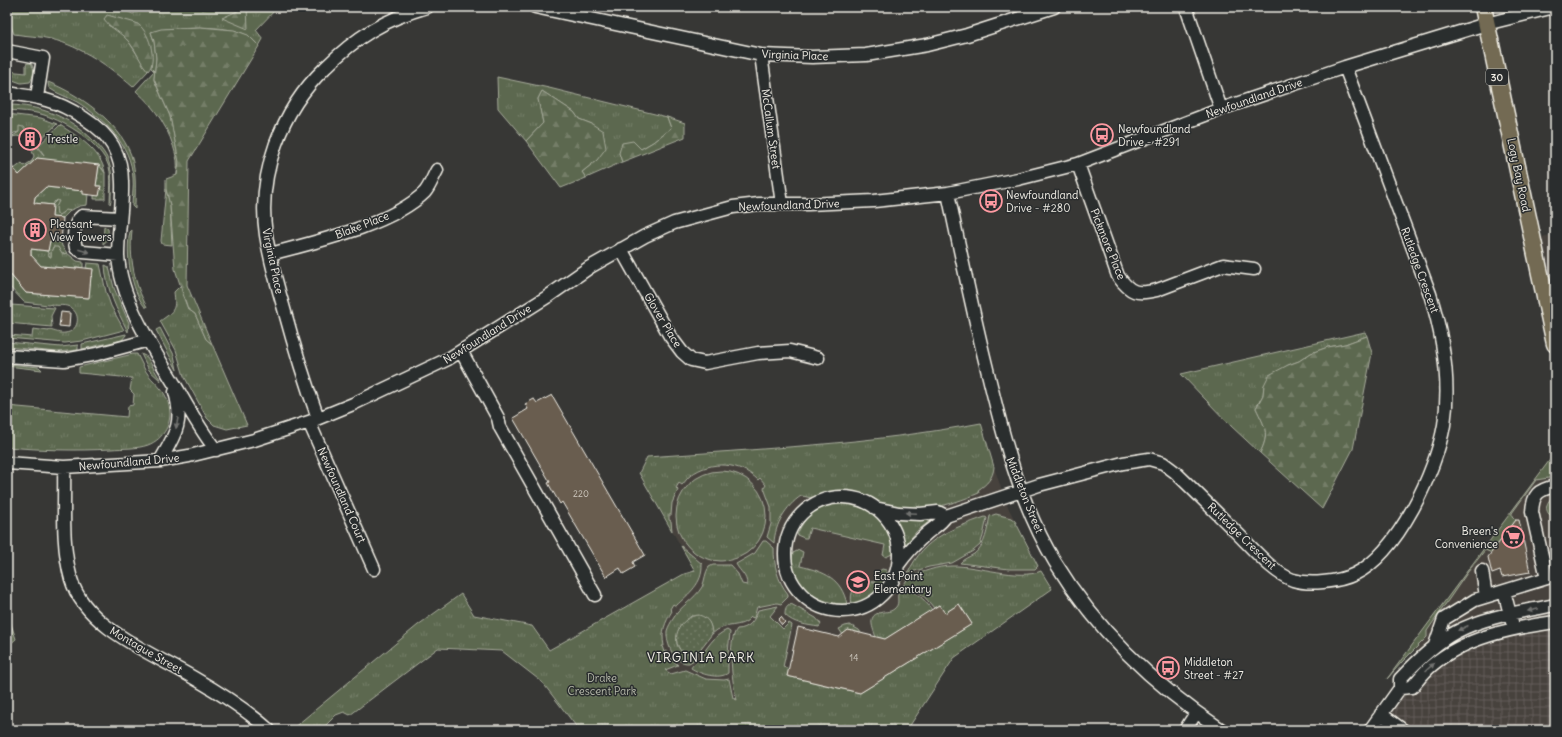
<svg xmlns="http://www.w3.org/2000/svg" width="1562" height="737" font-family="Delius,sans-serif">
	<defs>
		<pattern id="industrial-grid" width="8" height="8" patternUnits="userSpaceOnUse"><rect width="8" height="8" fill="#46423d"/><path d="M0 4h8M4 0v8" fill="none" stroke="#615e59"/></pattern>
		<pattern id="grass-tufts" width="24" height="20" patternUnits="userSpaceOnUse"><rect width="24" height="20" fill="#5c684f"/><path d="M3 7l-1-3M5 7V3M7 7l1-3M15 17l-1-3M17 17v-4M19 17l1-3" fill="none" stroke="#747e68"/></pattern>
		<pattern id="forest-firs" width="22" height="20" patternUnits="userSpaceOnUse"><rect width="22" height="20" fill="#5c684f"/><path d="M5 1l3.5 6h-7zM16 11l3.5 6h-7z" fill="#747e68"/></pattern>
		<pattern id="garden-dots" width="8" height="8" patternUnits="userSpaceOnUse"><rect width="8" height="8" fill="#5c684f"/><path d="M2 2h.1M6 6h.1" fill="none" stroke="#747e68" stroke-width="1.8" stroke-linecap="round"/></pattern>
	</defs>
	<rect width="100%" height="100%" fill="#373735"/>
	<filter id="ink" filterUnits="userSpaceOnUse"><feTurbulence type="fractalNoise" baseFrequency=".025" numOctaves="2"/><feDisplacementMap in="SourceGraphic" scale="8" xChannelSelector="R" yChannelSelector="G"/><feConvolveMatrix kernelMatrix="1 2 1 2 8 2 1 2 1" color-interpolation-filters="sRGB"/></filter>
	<g filter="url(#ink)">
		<path fill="#46423d" d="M1555 234V344L1533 239Z
			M981 423 994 467 1007 505 1036 562 1052 589 954 658 907 730H831L684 683 594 624 684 574 695 571 639 473 647 457 843 443 930 433Z
			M1555 452V613L1490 628 1463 637 1426 662 1411 646Z"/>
		<path fill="url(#industrial-grid)" d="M1555 613V730H1370L1400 688 1426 662 1463 637 1490 628Z"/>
		<path fill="url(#grass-tufts)" stroke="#a8ac9c" d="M7 7H118L133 14 145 7H198L203 10 211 7H278L256 30 263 39 259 46C256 43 252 38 248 36 231 24 170 26 151 32L154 41 156 58 154 80 170 116 179 162 177 175C177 169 178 162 176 156 170 130 156 108 136 91L154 71 151 68V49L108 25 120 32 129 42 148 71 133 87C109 66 82 47 51 39 38 36 26 36 14 34L7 16Z
			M28 63H31C35 69 34 76 30 82L21 83 7 78V71L26 73V64Z
			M497 77 549 88 667 117 671 128 653 142 641 149 619 153 622 162 586 178 582 172 597 160 592 124 579 119 574 112 542 91 538 99 543 123 526 141 498 108Z
			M48 82C79 94 119 122 131 155 137 173 135 191 135 209L132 206C132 197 134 187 133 178 131 144 104 119 77 102 68 97 57 94 49 88Z
			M7 105C40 105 70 117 93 140 100 147 108 156 110 166 113 176 111 189 111 200L110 204C110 192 112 178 109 167 101 143 66 122 44 115 32 111 19 111 7 110Z
			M7 114 41 118 57 124 36 144 22 127 19 132 14 133 7 140Z
			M60 125C78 137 101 150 105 173L102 168 37 158 19 175 14 169 22 163 24 166 32 161 34 156 32 151 37 147 44 155 38 146Z
			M46 187 83 191 88 194 87 205 80 206 59 215 57 214 55 211 57 204 55 201 52 205 34 203 35 197Z
			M166 189 170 205 172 245 162 244 161 241Z
			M104 226 108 229C109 235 108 241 103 244Z
			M132 230C129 257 134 284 147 307H145C131 291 125 252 130 232Z
			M56 246 58 247 61 252 65 254 67 253 77 261 83 262V268L77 267 76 269 41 266 31 255V249L47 251 49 256H51V252L53 247Z
			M87 263 100 264 106 292 111 306 124 330 82 341 65 343 8 338 9 335 32 337 33 329 49 331V330C55 331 60 334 65 333 78 332 82 315 71 308 66 304 58 306 52 305V304L48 305 24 302 7 284V275L9 273 26 293 88 298 91 276H92L93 269 86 268Z
			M105 265 109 267 114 288 129 323 128 332C117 310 106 289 105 265Z
			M181 285 183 296 188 309 195 314 206 339 212 344 247 425 227 429 214 425 207 418 184 376 176 350 160 321C175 311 176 308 174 292Z
			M11 305 55 308 51 316 52 327 7 323V309Z
			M160 328 174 355 177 370 156 330Z
			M1365 332 1367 336 1345 344 1328 347 1311 353 1299 361 1288 365 1264 385 1263 395 1256 408C1265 427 1270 433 1260 453L1231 426 1181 374Z
			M126 334V335L122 340 82 349V344Z
			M7 342 61 347 78 345V350L57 352 7 347Z
			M133 354H137C140 359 142 365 145 370 153 383 166 389 169 406 173 422 164 439 148 445 137 449 123 448 111 449 76 451 42 450 7 447V406L127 417 128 406 133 405 134 394 130 390 132 378 79 373V367Z
			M141 354 147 357 161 381 149 370Z
			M7 364 39 367 42 370 7 366Z
			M981 423 994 467C993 478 987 484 978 490L979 493C949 506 916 515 884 505 872 502 861 495 849 493 837 491 828 497 816 499 812 499 806 496 801 496 786 506 775 524 774 543L767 537 771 524V507L764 488 766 485 760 478 758 480C740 462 711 460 691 475 687 478 685 482 682 485L679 483 676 488 678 490 672 503 671 515H669V520L671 521 672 531 639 473 647 457C759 449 870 444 981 423Z
			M1555 453V477L1536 480 1512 513V516L1516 520 1492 553 1485 550 1467 573 1427 631V637L1401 663 1387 679Z
			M676 516a45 45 0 1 1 90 0a45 45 0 1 1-90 0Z
			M1555 495V523L1554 518C1543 512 1545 502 1555 495Z
			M847 501 868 508 882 522 892 536 894 553 886 557 883 555 885 545 810 528 807 538H804L797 535C807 511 821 502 847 501Z
			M996 514 1011 518 1015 521 1038 566 1035 569H1009L960 563C963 559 969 557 974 554 986 545 987 529 990 516Z
			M985 517 987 518 983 536 980 545 973 551 952 563 929 567 908 573C924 537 952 529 985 517Z
			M891 518 914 520H931L917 531 902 549 900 547 898 537 890 520Z
			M763 541H766L774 548C774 565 777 580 788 594V597L781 604 777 603 757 607 754 618 751 617C741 630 725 621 712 634 711 620 705 615 691 616 682 628 669 638 682 652L694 654 698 652 694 660 689 663C674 664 666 644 667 631 668 627 671 622 673 619 680 606 694 600 702 587 705 581 705 572 709 567L713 565H730L738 574 742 584 747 585C747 575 740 572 736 564L755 553Z
			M681 546 702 564C703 584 689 593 676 606L673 604 670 609 672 611C665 623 661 631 664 646H662L664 652 666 651 672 660 678 665 665 670 671 674 685 670 706 679 724 680 729 679 733 698 737 700C732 685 727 641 737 629 749 629 755 620 758 610L778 606 770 616 783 629 789 623 792 625 783 667 789 669 787 676 860 693 972 624 959 604 945 613 939 605 934 608C925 597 918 588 903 586L908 578C922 572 937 566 952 566 977 565 1019 581 1041 571L1052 589 954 658 907 730H579L542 682 502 651 438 648 350 715 344 712 336 715 321 730 292 729 418 625 461 594 474 615 532 626 549 650 684 574 695 571Z
			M799 550 803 552 800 566C825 572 841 578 847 604 821 606 785 584 793 553Z
			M882 569 886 570 888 576C880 590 868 601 852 604 849 592 855 585 865 581L875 582 878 572Z
			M902 589C917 591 923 598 932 610L885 639 876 637C873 629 867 616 879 613 884 611 889 613 894 609 900 604 897 600 898 594 899 592 901 591 902 589Z
			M7 612 16 639 9 645 7 644Z
			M727 630 730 632 728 654V673C719 680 700 674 691 668 692 665 696 663 699 659 708 647 713 636 727 630Z"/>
		<path fill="url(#forest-firs)" stroke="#a8ac9c" d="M247 7 248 29 222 18 244 8Z
			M107 15 136 23C149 29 158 61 148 71 140 63 137 51 129 42 122 33 111 29 104 19Z
			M200 27 234 30 248 35 259 46 189 161 187 285 212 344 206 339 195 314 188 309 175 269 170 205 166 189V179L177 175 179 162 170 116 154 79 156 58 154 41 151 32 161 29Z
			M542 91 574 112 579 119 592 124 603 131 606 148 597 160 582 172 586 178 561 188 526 141 543 123 538 99Z
			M667 117 685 123V137L622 162 619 153 622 143 633 141 641 149 653 142 671 128Z
			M1367 336 1372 353 1353 449 1322 509 1260 453C1270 433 1265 427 1256 408L1263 395 1264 385 1269 375 1288 365 1299 361 1311 353 1328 347 1345 344Z"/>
		<path fill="url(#garden-dots)" stroke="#a8ac9c" d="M19 126 23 127 27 133 21 137 17 136 12 137 7 145 8 139 19 132Z
			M99 165 105 173V199H94V195H99L100 186H96Z
			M57 200 59 201 56 207 57 214 59 215 66 210 70 211 63 218 52 217V205Z
			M50 241 61 242 62 246 67 253 62 254 58 247H53L51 252V257H50L47 251Z
			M791 604 816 618 821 624 819 627C807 625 794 624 785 615 785 609 786 607 791 604Z
			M699 615C709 618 711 624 712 634L698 652 695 654 682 652C669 638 681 616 699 615Z
			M850 625 859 630 861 633 848 630 843 635 839 629 845 626Z"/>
		<path fill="#695d50" stroke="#f4f1e8" d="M29 131 37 142 32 146 24 135Z
			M37 158 99 165 96 186H101L99 196 83 194V191L46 187 35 197 34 203 53 205 52 217 63 218 61 242 50 241 48 251 31 249V255L41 266 76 269V267L93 269 92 277 91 276 89 298 26 293 9 273 7 275V163L8 162 19 175Z
			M61 312 70 313 69 327 59 326Z
			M552 395 645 555 633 562 635 567 623 574 620 568 606 577 562 502 560 504 548 483 550 482 513 418 528 409 525 404 534 399 537 403Z
			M1516 520H1519L1530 572 1502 577 1500 571 1492 574 1488 557Z
			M959 604 972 624 860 693 787 676 798 627 839 637 848 630 885 639 939 605 945 613Z
			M781 617 785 622 782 625 778 620Z"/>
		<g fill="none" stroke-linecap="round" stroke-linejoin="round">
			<g stroke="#f4f1e8" stroke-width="15">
				<path id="minor" d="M535 7 761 55 812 57 866 55 927 45 967 35 1054 7
					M1186 7 1221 109
					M7 51 43 58 37 97
					M761 55 782 204
					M7 93C20 95 33 96 46 100 68 106 102 126 113 146 119 157 122 170 122 182 123 206 118 231 118 255 120 300 155 352 178 390 190 411 201 431 216 450
					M1078 164 1118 276C1130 293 1137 295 1157 290L1223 265 1254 269
					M948 193C960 251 972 308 986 365 1002 432 1019 503 1055 562 1097 631 1155 686 1222 730
					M621 249 670 336 682 352 691 360 705 363 758 353 790 351 818 358
					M270 254C315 242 392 225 425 192 430 186 433 177 437 170
					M118 255 83 252 76 248C73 237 73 223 82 216L120 218
					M461 351 498 418 500 427 595 595
					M7 356 64 360 97 354 149 340
					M318 418C305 382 294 346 284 309 277 285 270 260 266 235 257 174 281 110 325 68 356 37 385 19 427 7
					M309 422 374 569
					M160 461C175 435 184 423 175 392
					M7 463 64 467 160 461 189 456 254 440 309 422 353 404 448 359 547 297 590 267 645 236 674 223 733 207 759 204H808L874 201 948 193 1018 179 1078 164 1221 109 1345 67 1486 24 1554 7
					M64 467C65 504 61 543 71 579 85 628 154 654 194 678 220 693 247 710 269 730
					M785 554a57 57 0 1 1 114 0a57 57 0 1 1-114 0Z
					M875 508 899 513 920 514 938 512 946 516
					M898 565C906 554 915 544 925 535 932 528 940 525 946 516L1039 485 1123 463 1149 459 1163 463 1175 472C1198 494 1220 516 1242 538 1255 551 1275 574 1293 580 1303 583 1313 583 1323 582 1334 581 1345 579 1355 574 1398 553 1436 471 1444 425 1451 380 1443 336 1430 294L1345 67
					M1482 571 1486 596
					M1504 591 1512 622
					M1435 645 1444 619 1475 600 1547 578 1532 512C1533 494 1538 490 1555 486
					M1400 688 1412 687C1418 680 1424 672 1431 666 1465 637 1512 628 1555 622
					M1381 714 1403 730
					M1185 730 1196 713
					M1370 730 1400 688V679C1416 662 1435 643 1456 632 1486 616 1522 612 1555 605"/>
			</g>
			<g stroke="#f4f1e8" stroke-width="19">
				<path id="major" d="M1483 7 1555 344"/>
			</g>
			<use href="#minor" stroke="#2a2d2e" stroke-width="12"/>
			<use href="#major" stroke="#736b52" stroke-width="16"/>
		</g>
		<defs><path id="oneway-solid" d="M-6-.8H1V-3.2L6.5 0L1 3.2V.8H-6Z"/></defs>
		<g fill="#71726f">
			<use href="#oneway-solid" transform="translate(84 251) rotate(17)"/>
			<use href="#oneway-solid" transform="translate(177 423) rotate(101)"/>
			<use href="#oneway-solid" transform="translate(911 513) rotate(-177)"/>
			<use href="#oneway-solid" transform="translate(1533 610) rotate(168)"/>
			<use href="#oneway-solid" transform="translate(1463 628) rotate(156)"/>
			<use href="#oneway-solid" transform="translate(1430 667) rotate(-42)"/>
		</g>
	</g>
	<defs>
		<g id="bus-ring" transform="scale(1.15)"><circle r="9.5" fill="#2a2d2e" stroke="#ff9aa2" stroke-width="1.5"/><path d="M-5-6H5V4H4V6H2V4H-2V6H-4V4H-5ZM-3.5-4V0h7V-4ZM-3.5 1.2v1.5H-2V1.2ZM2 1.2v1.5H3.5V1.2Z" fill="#ff9aa2"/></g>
		<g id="building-ring" transform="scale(1.15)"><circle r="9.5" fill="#2a2d2e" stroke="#ff9aa2" stroke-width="1.5"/><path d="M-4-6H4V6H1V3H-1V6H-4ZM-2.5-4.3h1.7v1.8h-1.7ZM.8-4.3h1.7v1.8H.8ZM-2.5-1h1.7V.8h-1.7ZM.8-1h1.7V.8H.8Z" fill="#ff9aa2"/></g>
		<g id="supermarket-ring" transform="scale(1.15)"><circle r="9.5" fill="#2a2d2e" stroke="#ff9aa2" stroke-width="1.5"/><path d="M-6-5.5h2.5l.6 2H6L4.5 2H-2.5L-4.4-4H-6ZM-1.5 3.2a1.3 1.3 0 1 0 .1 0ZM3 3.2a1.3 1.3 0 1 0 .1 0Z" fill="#ff9aa2"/></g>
		<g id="school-ring" transform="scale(1.15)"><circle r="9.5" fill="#2a2d2e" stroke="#ff9aa2" stroke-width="1.5"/><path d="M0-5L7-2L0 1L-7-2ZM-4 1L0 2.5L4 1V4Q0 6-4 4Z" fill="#ff9aa2"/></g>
	</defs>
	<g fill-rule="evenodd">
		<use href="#bus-ring" x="1102" y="135"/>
		<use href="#building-ring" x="30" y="139"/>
		<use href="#bus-ring" x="991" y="201"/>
		<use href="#building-ring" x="35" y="230"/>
		<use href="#supermarket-ring" x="1513" y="537"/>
		<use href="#school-ring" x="858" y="582"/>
		<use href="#bus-ring" x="1168" y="668"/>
	</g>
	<g text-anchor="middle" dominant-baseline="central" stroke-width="3" stroke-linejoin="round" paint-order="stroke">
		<g font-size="9" fill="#d1ccc2">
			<text x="581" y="493">220</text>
			<text x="854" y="657">14</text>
		</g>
		<rect fill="#2a2d2e" stroke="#b7b6b0" stroke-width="1" x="1486" y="69" width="22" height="16" rx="3"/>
		<g font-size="10" font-weight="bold" fill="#f4f1e8">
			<text x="1497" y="77">30</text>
		</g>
		<g font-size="11" fill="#f4f1e8" stroke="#2a2d2e">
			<text transform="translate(795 55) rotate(2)">Virginia Place</text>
			<text transform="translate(1254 98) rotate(-19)">Newfoundland Drive</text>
			<text transform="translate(771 129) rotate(82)">McCallum Street</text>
			<text transform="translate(1519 175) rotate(78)">Logy Bay Road</text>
			<text transform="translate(789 205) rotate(-2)">Newfoundland Drive</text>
			<text transform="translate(362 225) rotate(-21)">Blake Place</text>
			<text transform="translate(1108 244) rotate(68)">Pickmore Place</text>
			<text transform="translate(273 261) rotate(78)">Virginia Place</text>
			<text transform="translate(1420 270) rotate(70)">Rutledge Crescent</text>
			<text transform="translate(663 320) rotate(59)">Glover Place</text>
			<text transform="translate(487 334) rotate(-32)">Newfoundland Drive</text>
			<text transform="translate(129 462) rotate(-5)">Newfoundland Drive</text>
			<text transform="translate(342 495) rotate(66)">Newfoundland Court</text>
			<text transform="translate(1025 495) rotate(68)">Middleton Street</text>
			<text transform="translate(1242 536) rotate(44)">Rutledge Crescent</text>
			<text transform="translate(146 650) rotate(30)">Montague Street</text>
		</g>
		<g font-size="11" fill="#f4f1e8" stroke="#2a2d2e" text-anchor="start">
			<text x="1118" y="129">Newfoundland<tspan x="1118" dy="13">Drive - #291</tspan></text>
			<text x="46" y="139">Trestle</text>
			<text x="1006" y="195">Newfoundland<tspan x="1006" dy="13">Drive - #280</tspan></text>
			<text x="50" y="224">Pleasant<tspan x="50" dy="13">View Towers</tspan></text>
			<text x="1498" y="531" text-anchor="end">Breen's<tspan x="1498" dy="13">Convenience</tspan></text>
			<text x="874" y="576">East Point<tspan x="874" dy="13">Elementary</tspan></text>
			<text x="1184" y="662">Middleton<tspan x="1184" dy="13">Street - #27</tspan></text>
		</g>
		<g font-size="11" fill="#b7baab" stroke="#2a2d2e">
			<text x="602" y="678">Drake<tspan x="602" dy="13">Crescent Park</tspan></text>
		</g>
		<g font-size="13" letter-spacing="1" fill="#f4f1e8" stroke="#2a2d2e">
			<text x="701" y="657">VIRGINIA PARK</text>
		</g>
	</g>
	<rect width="1562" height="737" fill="none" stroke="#2a2d2e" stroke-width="24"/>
	<rect x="12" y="12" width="1538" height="713" fill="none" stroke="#f4f1e8" stroke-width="1.5" filter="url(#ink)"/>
</svg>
